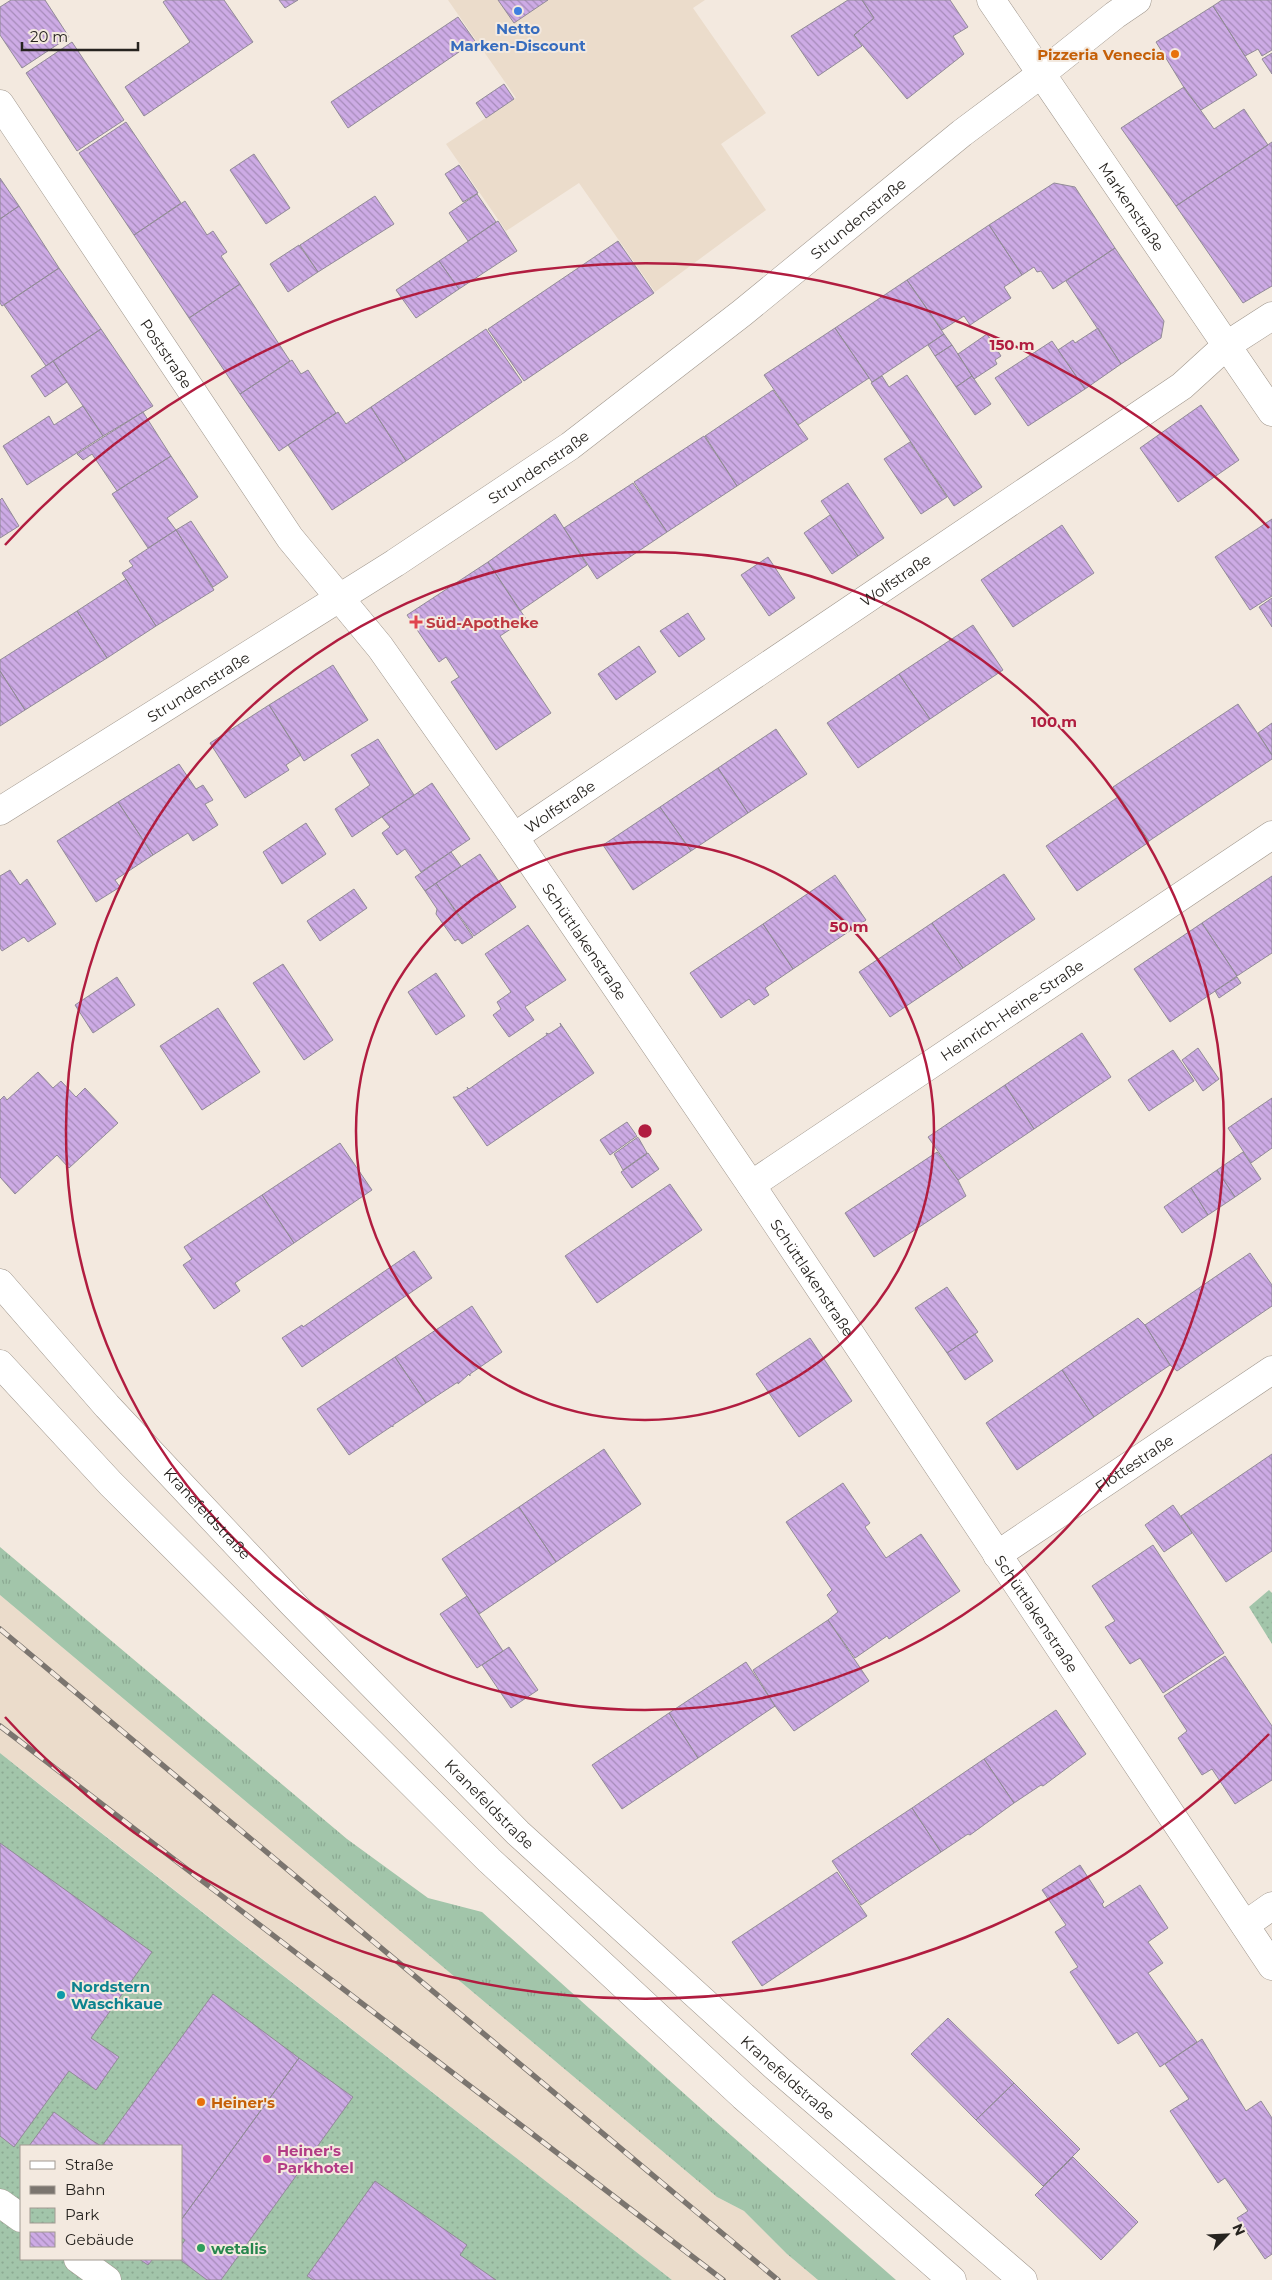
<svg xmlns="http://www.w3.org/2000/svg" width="1272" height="2280" font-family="Montserrat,sans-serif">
	<defs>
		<pattern id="grass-tufts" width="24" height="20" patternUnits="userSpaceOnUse" patternTransform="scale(1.25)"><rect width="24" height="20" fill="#a2c5aa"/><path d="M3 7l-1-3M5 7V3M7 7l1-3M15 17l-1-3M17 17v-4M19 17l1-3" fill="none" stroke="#8ba992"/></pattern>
		<pattern id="park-dots" width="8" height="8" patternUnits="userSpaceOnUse" patternTransform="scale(1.25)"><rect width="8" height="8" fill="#a2c5aa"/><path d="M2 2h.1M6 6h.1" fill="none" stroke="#8ba992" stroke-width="1.8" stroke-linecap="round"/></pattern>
		<pattern id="building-back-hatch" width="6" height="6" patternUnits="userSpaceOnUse" patternTransform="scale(1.25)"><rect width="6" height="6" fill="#cdabe5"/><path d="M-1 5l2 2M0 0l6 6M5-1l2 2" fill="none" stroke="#a68bb9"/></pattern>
	</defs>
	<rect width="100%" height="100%" fill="#f3e9df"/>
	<path fill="#ebdccb" d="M448 0H705L693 8 766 113 721 144 766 210 655 292 579 183 506 231 446 144 516 98Z
		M0 1595 717 2197 744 2211 787 2254 818 2280H672L0 1753Z"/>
	<path fill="url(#grass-tufts)" d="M0 1547 347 1839 428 1898 482 1912 708 2115 896 2280H818L787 2254 744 2211 717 2197 0 1595Z"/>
	<path fill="url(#park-dots)" fill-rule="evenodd" d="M1269 1590 1272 1593V1644L1249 1607Z
		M0 1753 54 1796 672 2280H0ZM21 2146H181V2259H21Z"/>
	<path fill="url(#building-back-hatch)" stroke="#928b97" d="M11 0H45L69 37 22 68 0 35V7Z
		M166 0H224L253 42 144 116 125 87 190 42 163 2Z
		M279 0H298L285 8Z
		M498 0H548L514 23Z
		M848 0H862L874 18 854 35 862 46 818 76 791 36Z
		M862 0H950L968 27 953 36 964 54 907 99 854 35 874 18Z
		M1222 0H1272V50L1262 56 1258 49 1245 56 1213 6Z
		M1213 6 1257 75 1201 110 1188 94 1156 42Z
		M458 17 475 41 348 128 331 102Z
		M72 42 124 120 77 151 26 73Z
		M1272 53V74L1262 59Z
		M504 84 514 99 486 118 476 103Z
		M1184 87 1214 129 1244 109 1268 145 1176 206 1121 128Z
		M126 122 181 203 134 235 79 153Z
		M1272 142V286L1243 303 1176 206Z
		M254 154 290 208 266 224 230 170Z
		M459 165 478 193 463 202 445 174Z
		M0 178 19 206 0 219Z
		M1054 183 1075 187 1115 248 1053 289 1041 271 1037 272 1034 267 1022 275 989 225Z
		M477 194 496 222 468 241 449 213Z
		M375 196 394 224 318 272 300 245Z
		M185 201 207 235 213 231 227 252 221 256 240 284 189 318 134 235Z
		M19 206 59 268 2 306 0 303V219Z
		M498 221 517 251 459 289 439 261Z
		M989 225 1022 275 1004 287 1011 298 970 325 964 316 942 330 907 280Z
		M618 241 654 293 524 381 488 329Z
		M299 245 318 272 288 292 270 264Z
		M1115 248 1164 321 1161 338 1121 364 1066 281Z
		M439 261 459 289 416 318 396 290Z
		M59 268 101 329 46 366 4 305Z
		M907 280 944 334 872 382 835 328Z
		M240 284 290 361 240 394 189 318Z
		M835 328 869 378 798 425 764 375Z
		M1098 328 1121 364 1085 389 1058 350 1073 340 1075 343Z
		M101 329 153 406 103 436 53 361Z
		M486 329 522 382 406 461 371 407Z
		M944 334 952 345 935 356 928 345Z
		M987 334 1001 356 995 360 997 364 974 379 958 354Z
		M1052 341 1085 389 1028 426 995 378Z
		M952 345 972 376 956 387 935 356Z
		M292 360 301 374 308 370 336 413 279 451 240 394Z
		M53 361 67 382 45 397 31 376Z
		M907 375 982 487 954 506 871 383 882 376 889 387Z
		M972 376 991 404 975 415 956 387Z
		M773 390 808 439 737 486 705 436Z
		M1201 405 1239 460 1178 502 1140 448Z
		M83 406 103 436 27 485 3 446 49 416 54 425Z
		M371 407 406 461 332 510 288 445 338 412 346 424Z
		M143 412 171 456 117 491 92 454 83 460 77 454Z
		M704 436 737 486 667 532 634 482Z
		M910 442 947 497 921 514 884 459Z
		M171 456 198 497 167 518 176 530 148 548 112 494Z
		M633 483 667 532 597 579 564 528Z
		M848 483 884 538 858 556 821 501Z
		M2 498 19 526 0 538V500Z
		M555 514 587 565 520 611 488 562Z
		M830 515 858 556 832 574 804 533Z
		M1272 519V596L1250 610 1215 557Z
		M191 521 228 577 213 587 176 530Z
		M1062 525 1094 573 1013 627 981 580Z
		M176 530 214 590 156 626 122 573 133 566 129 561Z
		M768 557 795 598 769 616 741 575Z
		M488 562 526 619 500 636 551 713 496 750 451 682 459 677 446 657 439 662 407 615Z
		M126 579 156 626 107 658 77 611Z
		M1272 598V627L1259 607Z
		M77 611 107 658 25 710 0 671V660Z
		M688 613 705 639 679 657 660 631Z
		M973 625 1003 670 930 719 899 674Z
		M639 646 656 672 616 700 598 674Z
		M333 665 368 720 304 761 269 705Z
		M0 671 25 710 0 726Z
		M899 674 930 719 858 768 827 723Z
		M1238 704 1272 755V759L1149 841 1113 787Z
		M269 705 301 755 286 765 289 770 245 798 210 743Z
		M1272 723V755L1258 733Z
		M776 729 807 774 748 813 718 768Z
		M378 739 414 795 352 837 335 809 370 785 351 755Z
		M179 764 196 789 203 785 213 800 205 804 218 825 193 841 188 833 153 855 118 802Z
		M718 768 748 813 691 851 660 807Z
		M432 783 470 839 421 872 405 849 397 855 382 833 390 827 382 817Z
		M1118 797 1149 842 1077 891 1046 846Z
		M118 802 153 855 115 880 120 887 96 902 57 841Z
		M660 807 691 851 633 890 603 845Z
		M306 823 326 854 282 884 263 852Z
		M451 852 461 866 425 891 415 877Z
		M480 854 516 907 474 936 436 883Z
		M10 870 20 885 27 879 56 924 28 942 24 937 2 951 0 948V876Z
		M1004 874 1035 919 963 968 932 923Z
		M835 875 866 920 793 969 763 924Z
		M1272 876V953L1237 976 1202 923Z
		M436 883 473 937 462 944 458 939 455 941 436 914 437 909 425 891Z
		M354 889 367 908 320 941 307 921Z
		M932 923 963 968 890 1017 859 972Z
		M1202 923 1237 976 1170 1022 1134 969Z
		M763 924 793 969 765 988 769 995 754 1005 749 999 721 1018 690 973Z
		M528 925 566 980 525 1007 534 1020 509 1037 493 1015 501 1009 497 1002 511 992 485 954Z
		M283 964 333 1040 304 1060 253 983Z
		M436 973 465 1016 436 1035 408 992Z
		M117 977 135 1005 93 1033 75 1005Z
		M1237 977 1241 983 1219 998 1215 991Z
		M218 1008 260 1072 202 1110 160 1046Z
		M560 1023 594 1073 487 1146 453 1097H456L468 1089 467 1087 469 1089 509 1061 547 1035 546 1033 549 1034 561 1026Z
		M1082 1033 1111 1077 1034 1129 1005 1085Z
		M1198 1048 1219 1079 1203 1091 1182 1060Z
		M1173 1050 1194 1081 1149 1111 1128 1080Z
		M38 1072 53 1088 61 1081 76 1097 85 1088 118 1123 69 1168 57 1155 15 1194 0 1177V1100L4 1096 7 1100Z
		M1005 1085 1034 1129 958 1180 928 1137Z
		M1272 1098V1148L1251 1163 1228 1128Z
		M627 1122 637 1136 610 1155 600 1140Z
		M638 1137 647 1153 623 1170 614 1154Z
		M340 1143 372 1190 294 1243 262 1195Z
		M937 1152 958 1180 966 1196 874 1257 845 1213Z
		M1243 1152 1261 1179 1235 1197 1217 1170Z
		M648 1153 659 1169 632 1188 621 1172Z
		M1217 1170 1235 1197 1208 1215 1191 1188Z
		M670 1184 702 1230 597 1303 565 1256Z
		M1191 1188 1208 1215 1182 1233 1164 1207Z
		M262 1195 294 1243 235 1283 240 1291 214 1309 183 1265 192 1259 184 1247Z
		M414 1251 432 1278 302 1367 282 1338 302 1325 303 1327Z
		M1250 1253 1272 1285V1306L1177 1371 1170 1365 1145 1325Z
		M947 1287 978 1332 947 1353 915 1308Z
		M472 1306 502 1352 470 1374V1376L469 1374 458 1384V1382L426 1403 395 1357Z
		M1138 1318 1145 1325 1170 1365 1094 1417 1062 1370Z
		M975 1334 993 1361 965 1380 947 1353Z
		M810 1338 852 1401 799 1437 756 1374Z
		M395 1357 426 1403 393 1425V1427L392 1426 349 1455 317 1409Z
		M1062 1370 1094 1417 1017 1470 986 1423Z
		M604 1449 641 1504 556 1562 519 1507Z
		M1272 1454V1551L1226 1582 1181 1516Z
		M843 1483 870 1523 865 1527 886 1558 921 1534 960 1591 889 1639 887 1636 855 1658 828 1620 838 1612 827 1595 832 1590 786 1522Z
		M1173 1505 1192 1533 1164 1552 1145 1525Z
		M519 1507 556 1562 479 1614 442 1559Z
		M1153 1545 1224 1653 1163 1693 1140 1658 1130 1664 1105 1627 1115 1621 1092 1586Z
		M467 1596 503 1651 477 1668 440 1614Z
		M828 1620 869 1681 794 1731 775 1706 753 1670Z
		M509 1647 538 1690 511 1708 482 1665Z
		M1225 1656 1272 1726V1780L1235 1804 1212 1769 1202 1775 1178 1738 1187 1731 1164 1696Z
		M746 1662 775 1706 698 1758 669 1713Z
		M1056 1710 1086 1754 1043 1786 1041 1785 1014 1803 984 1759Z
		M669 1713 698 1758 622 1809 592 1765Z
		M984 1759 1014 1803 970 1835 968 1834 941 1852 912 1808Z
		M912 1808 941 1852 861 1905 832 1861Z
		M0 1843 152 1952 91 2038 119 2057 96 2090 69 2071 14 2147 0 2136Z
		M1080 1865 1104 1902 1102 1904 1104 1908 1140 1885 1168 1928 1148 1942 1163 1963 1148 1973 1197 2042 1160 2067 1137 2032 1118 2044 1070 1972 1078 1967 1055 1932 1066 1925 1042 1890Z
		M837 1872 867 1916 762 1986 732 1942Z
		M213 1994 299 2058 181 2220V2146H102Z
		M948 2018 1014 2083 976 2120 911 2054Z
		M1202 2039 1246 2111 1261 2101 1272 2118V2254L1265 2259 1237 2218 1248 2211 1225 2178 1218 2183 1170 2111 1189 2099 1165 2064Z
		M299 2058 353 2097 221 2280H207L179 2259H181V2246L185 2240 181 2237V2220Z
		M1014 2083 1080 2149 1043 2186 976 2120Z
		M54 2112 90 2139 101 2146H29Z
		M1073 2157 1138 2222 1101 2260 1035 2195Z
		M375 2181 467 2245 460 2255 496 2280H313L307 2276Z
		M139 2259H153L148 2265Z"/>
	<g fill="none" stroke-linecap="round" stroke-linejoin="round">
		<g stroke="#a0978d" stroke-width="29">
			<g id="minor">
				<path id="s1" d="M991 0 1272 412"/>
				<path id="s2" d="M0 104 290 538 380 647 514 837 751 1185 1272 1966"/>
				<path id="s3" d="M0 811 395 563 570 446 742 313 962 133 1041 74 1115 15 1137 0"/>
				<path id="s4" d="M514 837 1182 386 1227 345 1272 316"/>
				<path id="s5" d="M751 1185 1272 835"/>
				<path id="s6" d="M0 1283 107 1406 292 1603 518 1833 779 2070 1023 2280"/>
				<path d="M0 1364 111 1484 489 1860 743 2096 952 2280"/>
				<path id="s7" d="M997 1555 1272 1370"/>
				<path d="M1245 1925 1272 1906"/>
				<path d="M0 2203 21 2218"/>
				<path d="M78 2259 107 2280"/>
			</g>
		</g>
		<use href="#minor" stroke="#fff" stroke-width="28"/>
		<g stroke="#7b756f" stroke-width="5.5">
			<path id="rail" d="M0 1629 778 2280
				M0 1726 723 2280"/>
		</g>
		<use href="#rail" stroke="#f3e9df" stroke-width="4" stroke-dasharray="11" stroke-linecap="butt"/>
	</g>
	<g fill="none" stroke="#b11d40" stroke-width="2.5">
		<circle cx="645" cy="1131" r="289"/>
		<circle cx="645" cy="1131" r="579"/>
		<path d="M1269 1734A868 868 0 0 1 5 1717M5 545A868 868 0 0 1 1269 528"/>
	</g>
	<circle fill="#3f7fe0" stroke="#f3e9df" stroke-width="2" cx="518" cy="11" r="5"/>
	<g fill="#e8710a" stroke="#f3e9df" stroke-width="2">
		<circle cx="1175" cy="54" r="5"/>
		<circle cx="201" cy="2102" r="5"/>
	</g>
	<path fill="#e0444e" stroke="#f3e9df" stroke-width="2" d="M413.5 614.5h5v5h5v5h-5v5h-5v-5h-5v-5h5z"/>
	<circle fill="#0f9aa8" stroke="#f3e9df" stroke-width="2" cx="61" cy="1995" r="5"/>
	<circle fill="#d1479c" stroke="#f3e9df" stroke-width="2" cx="267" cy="2159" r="5"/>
	<circle fill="#2e9e5b" stroke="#f3e9df" stroke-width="2" cx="201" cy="2248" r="5"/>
	<g text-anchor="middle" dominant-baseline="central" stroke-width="4" stroke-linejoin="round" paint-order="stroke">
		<g font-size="15" font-weight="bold" fill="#366cbe" stroke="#f3e9df">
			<text x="518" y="28">Netto<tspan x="518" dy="17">Marken-Discount</tspan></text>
		</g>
		<g font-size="15" font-weight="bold" fill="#c56008" stroke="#f3e9df" text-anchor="end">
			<text x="1165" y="54">Pizzeria Venecia</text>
			<text x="211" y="2102" text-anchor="start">Heiner's</text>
		</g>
		<g font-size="15" fill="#26231f" stroke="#f3e9df">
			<text stroke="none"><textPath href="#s1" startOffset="250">Markenstraße</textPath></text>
			<text stroke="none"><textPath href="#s3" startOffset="1044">Strundenstraße</textPath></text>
			<text stroke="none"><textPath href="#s2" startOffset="300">Poststraße</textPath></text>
			<text stroke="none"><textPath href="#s3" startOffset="639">Strundenstraße</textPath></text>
			<text stroke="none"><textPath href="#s4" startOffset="460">Wolfstraße</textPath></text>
			<text stroke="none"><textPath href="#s3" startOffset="234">Strundenstraße</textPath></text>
			<text stroke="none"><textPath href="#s4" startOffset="55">Wolfstraße</textPath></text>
			<text stroke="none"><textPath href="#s2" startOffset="1022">Schüttlakenstraße</textPath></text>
			<text stroke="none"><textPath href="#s5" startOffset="314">Heinrich-Heine-Straße</textPath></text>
			<text stroke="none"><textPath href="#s2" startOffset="1428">Schüttlakenstraße</textPath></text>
			<text stroke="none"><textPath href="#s7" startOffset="165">Flöttestraße</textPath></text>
			<text stroke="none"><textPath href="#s6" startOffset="310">Kranefeldstraße</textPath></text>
			<text stroke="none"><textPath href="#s2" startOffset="1832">Schüttlakenstraße</textPath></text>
			<text stroke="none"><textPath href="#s6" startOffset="715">Kranefeldstraße</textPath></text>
			<text stroke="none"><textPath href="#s6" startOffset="1120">Kranefeldstraße</textPath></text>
		</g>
		<g font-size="15" font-weight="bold" fill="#be3a42" stroke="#f3e9df" text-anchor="start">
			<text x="426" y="622">Süd-Apotheke</text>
		</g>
		<g font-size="15" font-weight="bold" fill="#0d838f" stroke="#f3e9df" text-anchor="start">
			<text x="71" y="1986">Nordstern<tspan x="71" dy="17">Waschkaue</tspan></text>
		</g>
		<g font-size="15" font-weight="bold" fill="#b23c85" stroke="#f3e9df" text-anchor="start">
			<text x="277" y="2150">Heiner's<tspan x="277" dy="17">Parkhotel</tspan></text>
		</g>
		<g font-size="15" font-weight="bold" fill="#27864d" stroke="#f3e9df" text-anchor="start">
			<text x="211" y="2248">wetalis</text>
		</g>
	</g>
	<circle cx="645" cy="1131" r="8" fill="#b11d40" stroke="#f3e9df" stroke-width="2.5"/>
	<g font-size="15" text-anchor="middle" font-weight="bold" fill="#b11d40" stroke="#f3e9df" stroke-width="4" stroke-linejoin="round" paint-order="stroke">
		<text x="1012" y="350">150 m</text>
		<text x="1054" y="727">100 m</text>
		<text x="849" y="932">50 m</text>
	</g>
	<rect x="20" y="2145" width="162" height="115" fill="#f3e9df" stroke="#a19a92"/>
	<rect x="30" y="2161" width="25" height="8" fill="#ffffff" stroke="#a19a92"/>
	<text x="65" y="2170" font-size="15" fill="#26231f">Straße</text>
	<rect x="30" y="2186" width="25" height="8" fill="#7b756f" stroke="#a19a92"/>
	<text x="65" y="2195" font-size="15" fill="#26231f">Bahn</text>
	<rect x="30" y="2208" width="25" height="15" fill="url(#park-dots)" stroke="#a19a92"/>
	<text x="65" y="2220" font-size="15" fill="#26231f">Park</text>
	<rect x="30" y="2232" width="25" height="15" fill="url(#building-back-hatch)" stroke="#a19a92"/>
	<text x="65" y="2245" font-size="15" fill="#26231f">Gebäude</text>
	<g transform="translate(1227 2235) rotate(66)" stroke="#f3e9df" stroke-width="4" paint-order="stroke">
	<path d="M0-4L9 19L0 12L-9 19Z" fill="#26231f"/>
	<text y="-8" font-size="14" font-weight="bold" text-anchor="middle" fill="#26231f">N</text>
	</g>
	<path d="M22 42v8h116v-8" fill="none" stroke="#26231f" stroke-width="2.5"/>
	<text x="30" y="42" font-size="15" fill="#26231f" stroke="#f3e9df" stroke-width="4" paint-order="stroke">20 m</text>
</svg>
